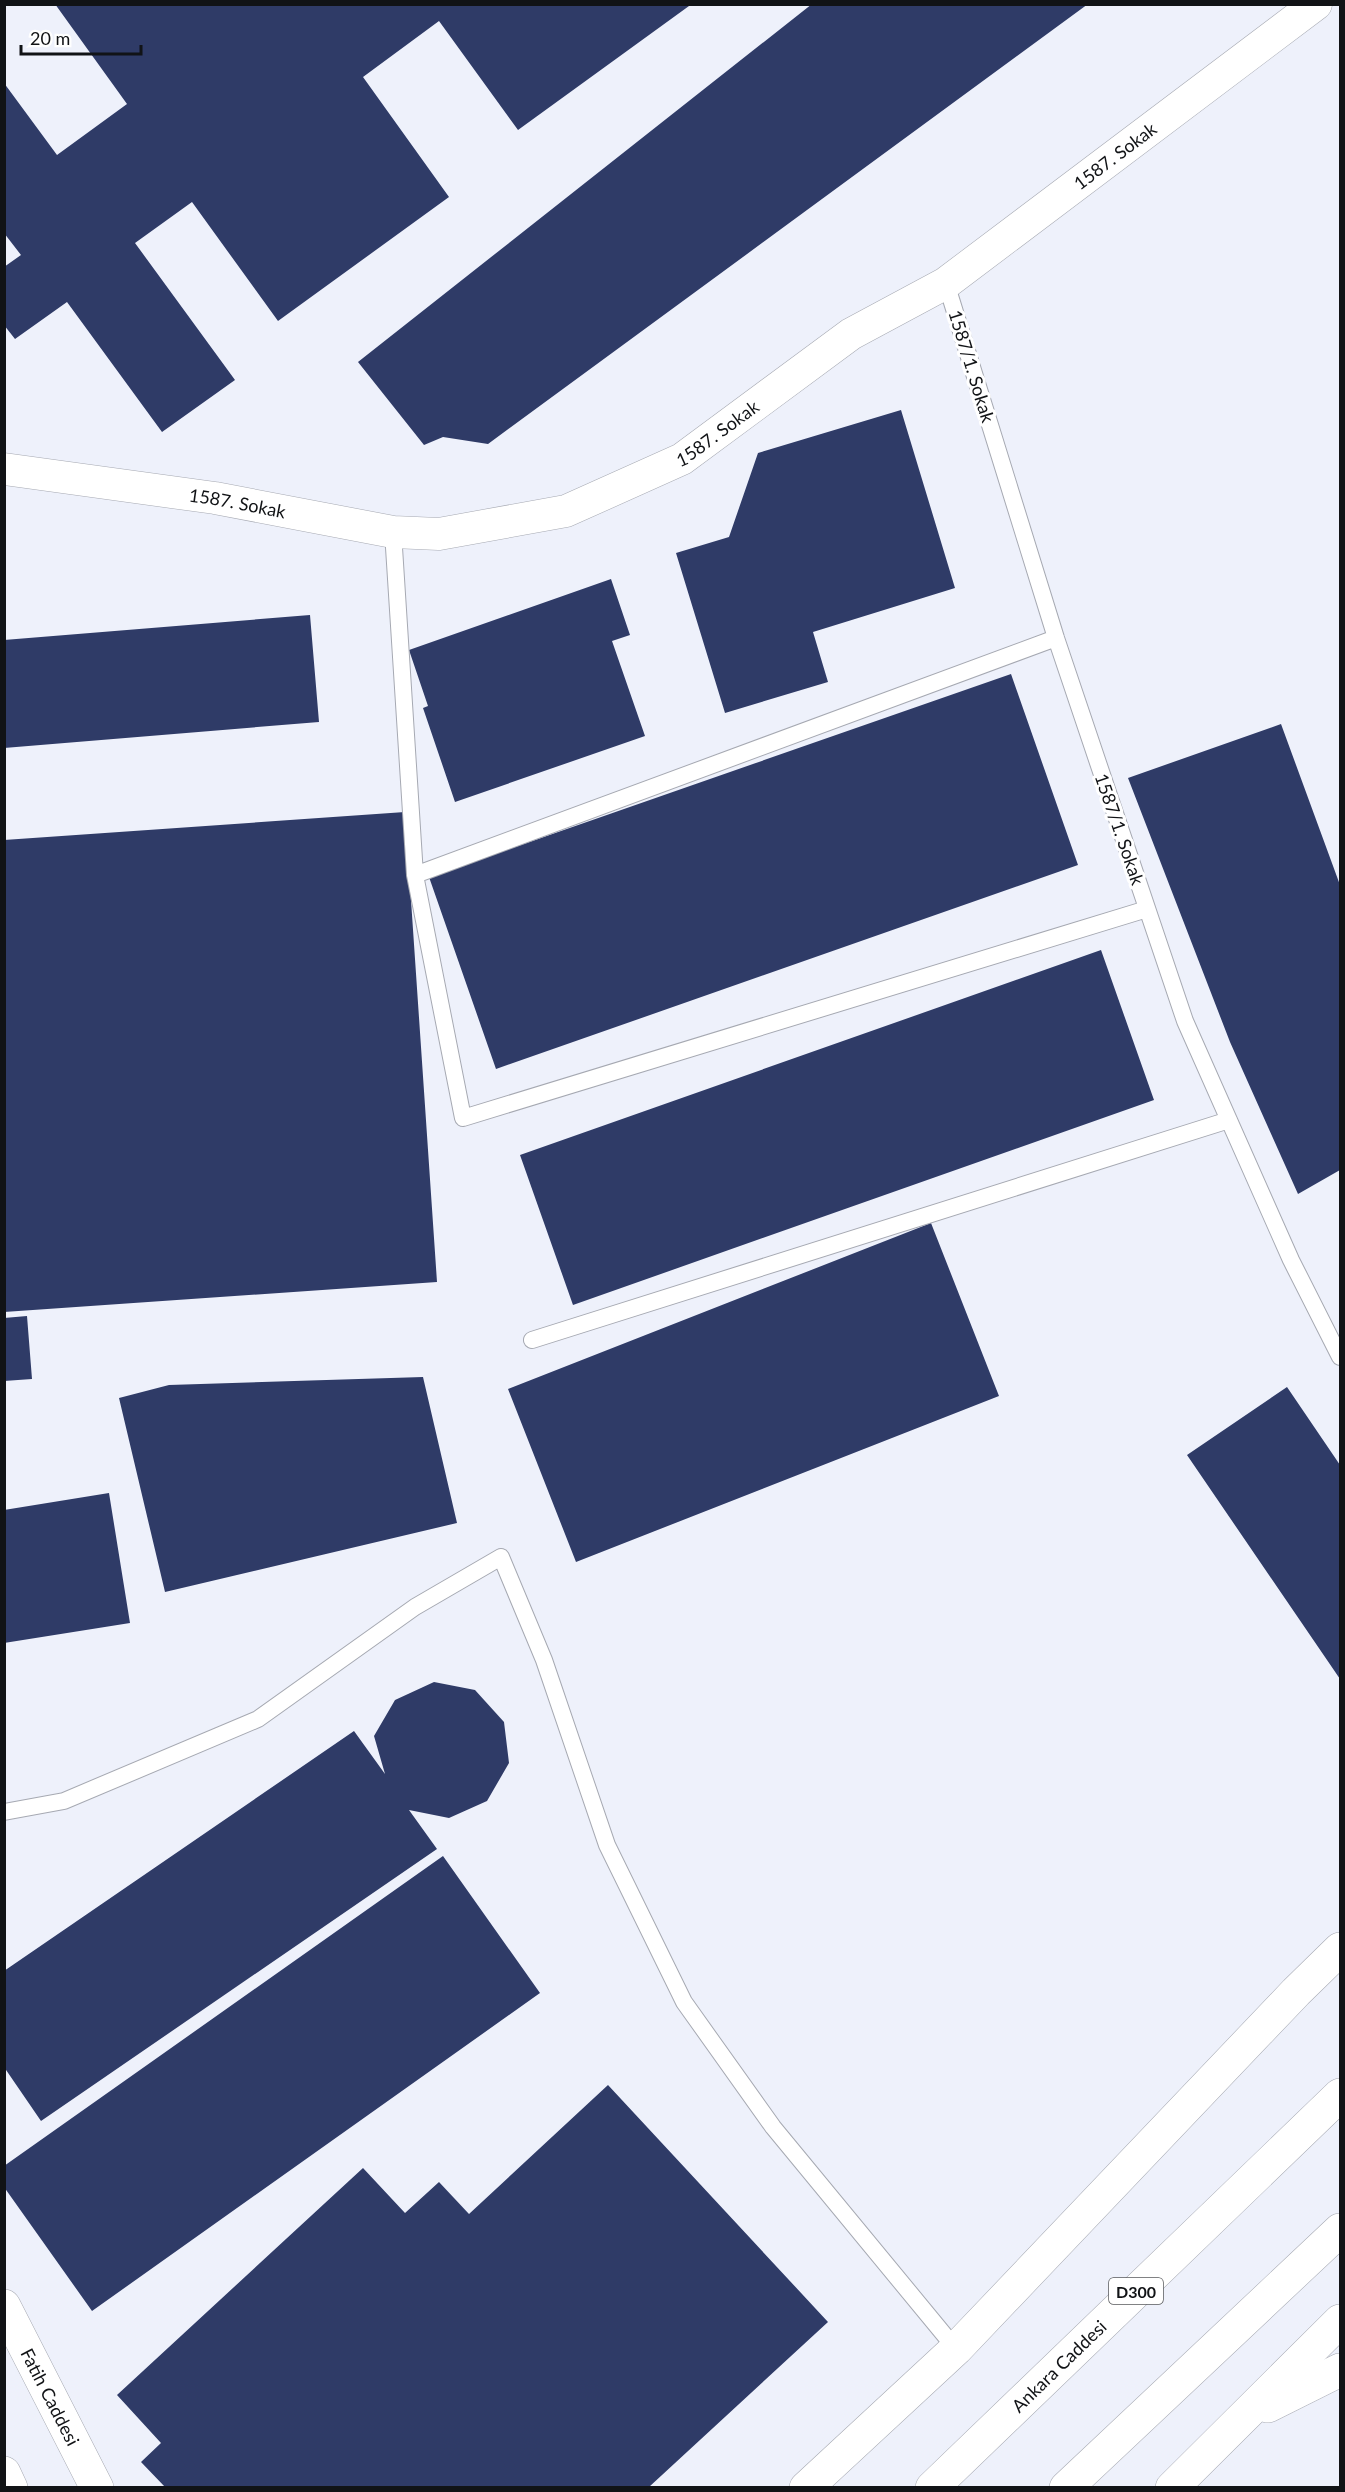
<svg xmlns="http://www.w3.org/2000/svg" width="1345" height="2492" font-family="Lato,sans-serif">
	<rect width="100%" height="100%" fill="#eef1fb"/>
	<path fill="#2f3b67" d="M55 4H688L689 6 518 130 439 21 363 77 449 197 278 321 192 202 135 243 235 380 162 432 67 302 15 339 4 325V267L21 255 4 233V83L57 155 127 104Z
		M812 4H1088L488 444 443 437 424 445 358 362Z
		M901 410 955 588 813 632 828 682 725 713 676 553 729 537 758 453Z
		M611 579 630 635 612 641 645 736 455 802 423 708 428 706 409 650Z
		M310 615 319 722 4 748V640Z
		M1011 674 1078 865 496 1069 429 877Z
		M1281 724 1340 885V1170L1298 1194 1230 1042 1128 778Z
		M405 812 437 1282 4 1312V840Z
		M1101 950 1154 1100 573 1305 520 1155Z
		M931 1223 999 1396 576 1562 508 1389Z
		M27 1316 32 1379 4 1381V1318Z
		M423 1377 457 1523 165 1592 119 1398 169 1385Z
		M1287 1387 1340 1465V1679L1187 1455Z
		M109 1493 130 1623 4 1643V1510Z
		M434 1682 475 1690 504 1722 509 1763 487 1801 449 1818 409 1810 437 1849 41 2121 4 2067V1971L354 1731 385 1774 374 1736 395 1700Z
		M443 1856 540 1993 92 2311 4 2187V2166Z
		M608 2085 828 2322 649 2487H165L141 2462 161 2443 117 2395 363 2168 405 2213 439 2182 469 2214Z"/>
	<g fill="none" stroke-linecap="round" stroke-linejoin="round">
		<g stroke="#a6a9b2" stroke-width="18">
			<path id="lane" d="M946 283 1056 638 1185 1021 1291 1260 1340 1357
				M393 532 415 875 463 1118 1147 909
				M415 875 1056 638
				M532 1340 1229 1120
				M4 1812 64 1801 258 1719 415 1607 501 1557 544 1660 607 1845 684 2002 773 2127 956 2349"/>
		</g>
		<g stroke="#a6a9b2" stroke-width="33">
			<g id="street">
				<path id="s1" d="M4 469 215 498 393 532 439 534 566 511 682 459 851 334 946 283 1316 4"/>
			</g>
		</g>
		<g stroke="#a6a9b2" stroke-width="34">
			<g id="primary">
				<path id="s2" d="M4 2306 97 2488"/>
				<path d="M1268 2406 1340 2370"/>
				<path d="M4 2473 11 2488"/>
				<path d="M806 2488 956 2349 1296 1992 1340 1949"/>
				<path d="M1172 2488 1340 2321"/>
			</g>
		</g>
		<g stroke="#a6a9b2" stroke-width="34">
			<g id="highway">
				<path id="s3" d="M932 2488 1340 2095"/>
				<path d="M1066 2488 1340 2230"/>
			</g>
		</g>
		<use href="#lane" stroke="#fff" stroke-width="16"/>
		<use href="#street" stroke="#fff" stroke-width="32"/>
		<use href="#primary" stroke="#fff" stroke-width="33"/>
		<use href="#highway" stroke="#fff" stroke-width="33"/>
	</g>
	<g text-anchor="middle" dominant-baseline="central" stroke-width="6" stroke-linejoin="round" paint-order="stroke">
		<rect fill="#fff" stroke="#585a5c" stroke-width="1.5" x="1109" y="2278" width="54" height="26" rx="4.5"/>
		<g font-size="16" font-weight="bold" fill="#111316">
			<text x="1136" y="2291">D300</text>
		</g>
		<g font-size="18" fill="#111316" stroke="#fff">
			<text stroke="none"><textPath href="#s1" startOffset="1226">1587. Sokak</textPath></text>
			<text transform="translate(972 366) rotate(73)">1587/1. Sokak</text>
			<text stroke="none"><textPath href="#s1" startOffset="740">1587. Sokak</textPath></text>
			<text stroke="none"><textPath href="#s1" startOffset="236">1587. Sokak</textPath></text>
			<text transform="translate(1120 829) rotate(71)">1587/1. Sokak</text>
			<text stroke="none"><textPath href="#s3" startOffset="176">Ankara Caddesi</textPath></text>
			<text stroke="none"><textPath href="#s2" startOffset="102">Fatih Caddesi</textPath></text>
		</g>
	</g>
	<rect width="1345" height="2492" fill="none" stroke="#111316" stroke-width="12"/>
	<path d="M21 45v9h120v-9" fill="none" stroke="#111316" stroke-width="3"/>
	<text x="30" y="45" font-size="18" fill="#111316" stroke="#ffffff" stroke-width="4.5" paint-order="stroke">20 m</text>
</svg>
